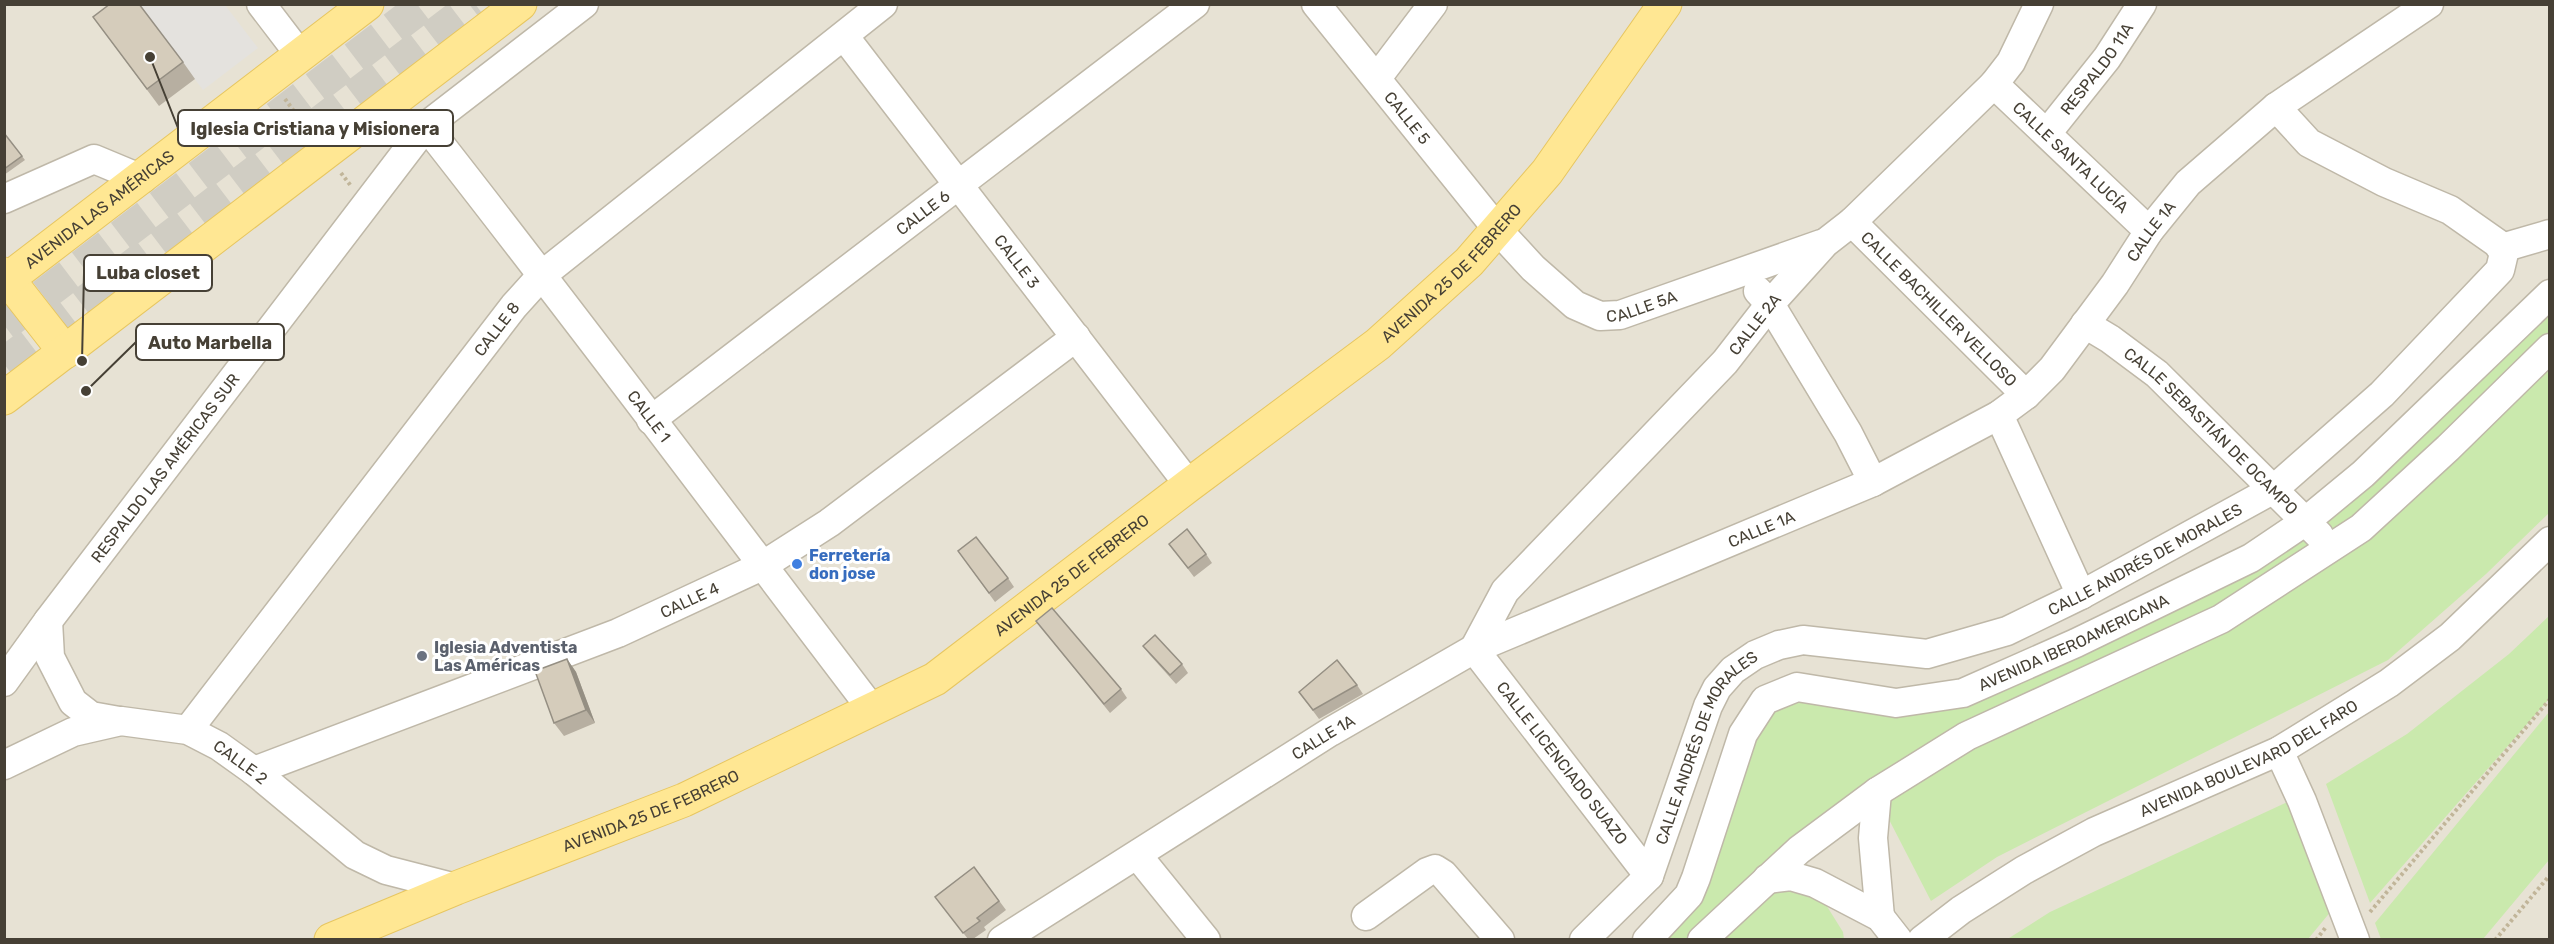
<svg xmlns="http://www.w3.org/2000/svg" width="2554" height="944" font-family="Rubik,sans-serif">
	<rect width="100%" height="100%" fill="#f3f0e6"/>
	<path fill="#e7e2d4" d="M5 5H2549V939H5Z"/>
	<path fill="#cae9ad" d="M2549 304V339L2356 527 2205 620 1962 734 1697 939 1654 940 1768 704 1801 692 1899 707 2254 561Z
		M2549 360V513L2486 574 2388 660 1997 857 1931 901 1881 804 1980 741 2228 625Z
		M2549 616V699L2370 903 2326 784 2407 734 2509 654Z
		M2549 712V860L2483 939H2381L2375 923Z
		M2292 800 2332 910 2308 939 2006 940 2050 912Z
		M1784 890 1823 900 1843 932 1844 939 1716 940 1761 898Z"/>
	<path fill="#e4e2de" d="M144 4 225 5 258 48 203 90 140 7Z"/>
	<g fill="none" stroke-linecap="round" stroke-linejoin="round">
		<path stroke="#d0cdc3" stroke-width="33" stroke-dasharray="33 16" stroke-linecap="butt" d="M4 325 425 4
			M4 364 475 4"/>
		<g stroke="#bfb8a8" stroke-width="31">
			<g id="minor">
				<path d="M261 4 300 55"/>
				<path id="s1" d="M1316 4 1498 230 1533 268 1575 305 1600 316 1620 315 1821 244"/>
				<path id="s2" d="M844 36 1189 485"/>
				<path d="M1377 78 1433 4"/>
				<path id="s3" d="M1994 84 2149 231"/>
				<path id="s4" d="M426 126C577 318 723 514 871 708"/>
				<path id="s5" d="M2048 132 2107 58 2142 4"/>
				<path d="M4 199 94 159 142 179"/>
				<path id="s6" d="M1852 222 2026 395"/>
				<path d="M2502 248 2550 234"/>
				<path d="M1758 291 1770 304 1848 433 1873 482"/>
				<path id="s7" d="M2085 324 2110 339 2157 374 2319 535"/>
				<path d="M1999 415 2081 595"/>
				<path id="s8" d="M651 420 1195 4"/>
				<path d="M48 621 50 657 73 702 91 716 119 721"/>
				<path id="s9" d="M4 682 48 621 426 126 584 4"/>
				<path id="s10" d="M188 730 514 306 542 275 883 4"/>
				<path d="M2279 751 2302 801 2355 940"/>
				<path id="s11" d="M4 765 73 732 121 721 188 730 219 746 254 771 355 855 386 870 456 888"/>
				<path id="s12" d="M254 771 618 633 762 566 829 523 1076 337"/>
				<path d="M1877 792 1873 838 1880 917"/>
				<path d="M1138 856 1206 940"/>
				<path id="s13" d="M1649 876 1474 649 1505 591 1725 362 1770 304 1825 243 1852 222 1994 84 2011 62 2039 4"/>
				<path d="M1767 879 1791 876 1815 883 1880 917 1898 940"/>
				<path d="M1366 916 1427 872 1435 869 1443 874 1500 940"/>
				<path id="s14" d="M1002 940 1330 732 1474 649 1873 482 1999 415 2026 395 2052 369 2115 284 2149 231 2188 183 2276 107 2429 4"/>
				<path id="s15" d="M1584 940 1649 876 1708 706 1717 688 1733 670 1755 655 1779 645 1803 640 1927 654 2007 631 2081 595 2274 489 2382 394 2500 270 2504 253 2497 243 2450 210 2384 182 2309 143 2276 107"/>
				<path id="s16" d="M1647 940 1689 895 1696 878 1743 734 1765 700 1797 687 1896 703 1963 693 2076 643 2251 558 2306 521 2363 474 2550 294"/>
				<path d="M1702 940 1799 850 1877 792 1967 736 2221 619 2361 528 2448 448 2550 348"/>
				<path id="s17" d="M1922 940 1961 910 2024 870 2094 832 2279 751 2389 683 2450 637 2550 541"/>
			</g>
		</g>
		<g stroke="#e7c660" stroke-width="35">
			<g id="major">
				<path d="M4 274 65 352"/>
				<path id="s18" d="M4 282 367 4"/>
				<path d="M4 398 520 4"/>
				<path id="s19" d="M331 940 456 888 684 800 935 679 1189 485 1378 344 1469 262 1547 172 1665 4"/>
			</g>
		</g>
		<path stroke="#c1b599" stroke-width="4" stroke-dasharray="3 3" stroke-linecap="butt" d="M285 99 311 134
			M341 173 351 186
			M2370 912 2550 699
			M2316 940 2326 927
			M2495 940 2550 875"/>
		<use href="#minor" stroke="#fff" stroke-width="28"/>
		<use href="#major" stroke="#ffe793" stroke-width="33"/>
	</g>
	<path fill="#b7afa1" d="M93 17 183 62 195 79 159 106Z
		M4 133 25 160 4 175Z
		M1169 544 1206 554 1212 563 1194 577Z
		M958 551 1008 578 1014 587 995 602Z
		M1036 621 1121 689 1127 698 1110 713Z
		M1143 646 1182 664 1188 673 1176 684 1149 654Z
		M567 659 576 672 595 723 564 736 554 723Z
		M1357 685 1363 694 1319 719 1299 692Z
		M974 867 1006 910 984 927 986 930 973 939H968L935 897Z"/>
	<path fill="#958f83" d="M567 659 576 672 595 723 586 710Z"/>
	<path fill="#d5ccbb" stroke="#958f83" stroke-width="1.5" d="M110 4H139L183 62 147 89 93 17Z
		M4 133 22 156 4 169Z
		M1187 529 1206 554 1188 568 1169 544Z
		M976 537 1008 578 989 593 958 551Z
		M1052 608 1121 689 1104 704 1036 621Z
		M1155 635 1182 664 1170 675 1143 646Z
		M567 659 586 710 554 723 535 671Z
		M1337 660 1357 685 1313 710 1299 692Z
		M974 867 999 901 977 918 980 921 963 933 935 897Z"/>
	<circle fill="#3f7fe0" stroke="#fff" stroke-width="2" cx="797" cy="564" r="6"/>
	<circle fill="#6b7280" stroke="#fff" stroke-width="2" cx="422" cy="656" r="6"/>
	<g text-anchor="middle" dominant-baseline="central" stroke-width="6" stroke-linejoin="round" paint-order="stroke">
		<g font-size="16" fill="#464035" stroke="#fff">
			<text stroke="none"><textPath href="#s5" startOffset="80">RESPALDO 11A</textPath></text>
			<text stroke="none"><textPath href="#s1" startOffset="146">CALLE 5</textPath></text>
			<text stroke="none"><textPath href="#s3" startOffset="106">CALLE SANTA LUCÍA</textPath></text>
			<text stroke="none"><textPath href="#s18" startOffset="120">AVENIDA LAS AMÉRICAS</textPath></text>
			<text stroke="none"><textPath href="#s8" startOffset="342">CALLE 6</textPath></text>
			<text stroke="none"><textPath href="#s14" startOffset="1370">CALLE 1A</textPath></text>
			<text stroke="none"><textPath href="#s2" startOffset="284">CALLE 3</textPath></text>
			<text stroke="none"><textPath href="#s19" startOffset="1316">AVENIDA 25 DE FEBRERO</textPath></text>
			<text stroke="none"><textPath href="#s1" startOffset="468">CALLE 5A</textPath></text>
			<text stroke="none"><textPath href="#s6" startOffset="123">CALLE BACHILLER VELLOSO</textPath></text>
			<text stroke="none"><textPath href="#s13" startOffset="718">CALLE 2A</textPath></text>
			<text stroke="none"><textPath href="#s10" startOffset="506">CALLE 8</textPath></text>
			<text stroke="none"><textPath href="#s4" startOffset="366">CALLE 1</textPath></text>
			<text stroke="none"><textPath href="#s7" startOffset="166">CALLE SEBASTIÁN DE OCAMPO</textPath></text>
			<text stroke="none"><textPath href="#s9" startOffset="268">RESPALDO LAS AMÉRICAS SUR</textPath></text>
			<text stroke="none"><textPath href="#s14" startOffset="866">CALLE 1A</textPath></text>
			<text stroke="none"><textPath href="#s15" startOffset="756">CALLE ANDRÉS DE MORALES</textPath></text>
			<text stroke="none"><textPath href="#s19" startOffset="830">AVENIDA 25 DE FEBRERO</textPath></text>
			<text stroke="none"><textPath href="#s12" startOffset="468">CALLE 4</textPath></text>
			<text stroke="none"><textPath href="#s16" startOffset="596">AVENIDA IBEROAMERICANA</textPath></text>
			<text stroke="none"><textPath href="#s14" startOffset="380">CALLE 1A</textPath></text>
			<text stroke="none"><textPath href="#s15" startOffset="234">CALLE ANDRÉS DE MORALES</textPath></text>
			<text stroke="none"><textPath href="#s17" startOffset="375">AVENIDA BOULEVARD DEL FARO</textPath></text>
			<text stroke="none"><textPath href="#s11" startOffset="255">CALLE 2</textPath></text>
			<text transform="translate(1562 763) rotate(52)">CALLE LICENCIADO SUAZO</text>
			<text stroke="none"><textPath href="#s19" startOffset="345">AVENIDA 25 DE FEBRERO</textPath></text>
		</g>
		<g font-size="16" font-weight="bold" fill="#366cbe" stroke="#fff" text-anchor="start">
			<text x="809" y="555">Ferretería<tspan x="809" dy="18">don jose</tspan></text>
		</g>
		<g font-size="16" font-weight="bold" fill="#5b616d" stroke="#fff" text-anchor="start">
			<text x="434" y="647">Iglesia Adventista<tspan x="434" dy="18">Las Américas</tspan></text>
		</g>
	</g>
	<path fill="none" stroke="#464035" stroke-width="2" d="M150 57L178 128M82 361L84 273M86 391L136 342"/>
	<g fill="#464035" stroke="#fff" stroke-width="2">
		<circle cx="150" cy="57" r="6"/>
		<circle cx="82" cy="361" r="6"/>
		<circle cx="86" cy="391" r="6"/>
	</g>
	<g fill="#fff" stroke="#464035" stroke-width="2">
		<rect x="178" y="110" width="275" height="36" rx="6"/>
		<rect x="84" y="255" width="128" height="36" rx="6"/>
		<rect x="136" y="324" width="148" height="36" rx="6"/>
	</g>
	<g font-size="18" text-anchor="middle" font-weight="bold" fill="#464035">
		<text x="315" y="135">Iglesia Cristiana y Misionera</text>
		<text x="148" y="279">Luba closet</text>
		<text x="210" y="349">Auto Marbella</text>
	</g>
	<rect width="2554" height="944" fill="none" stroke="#464035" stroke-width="12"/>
</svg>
